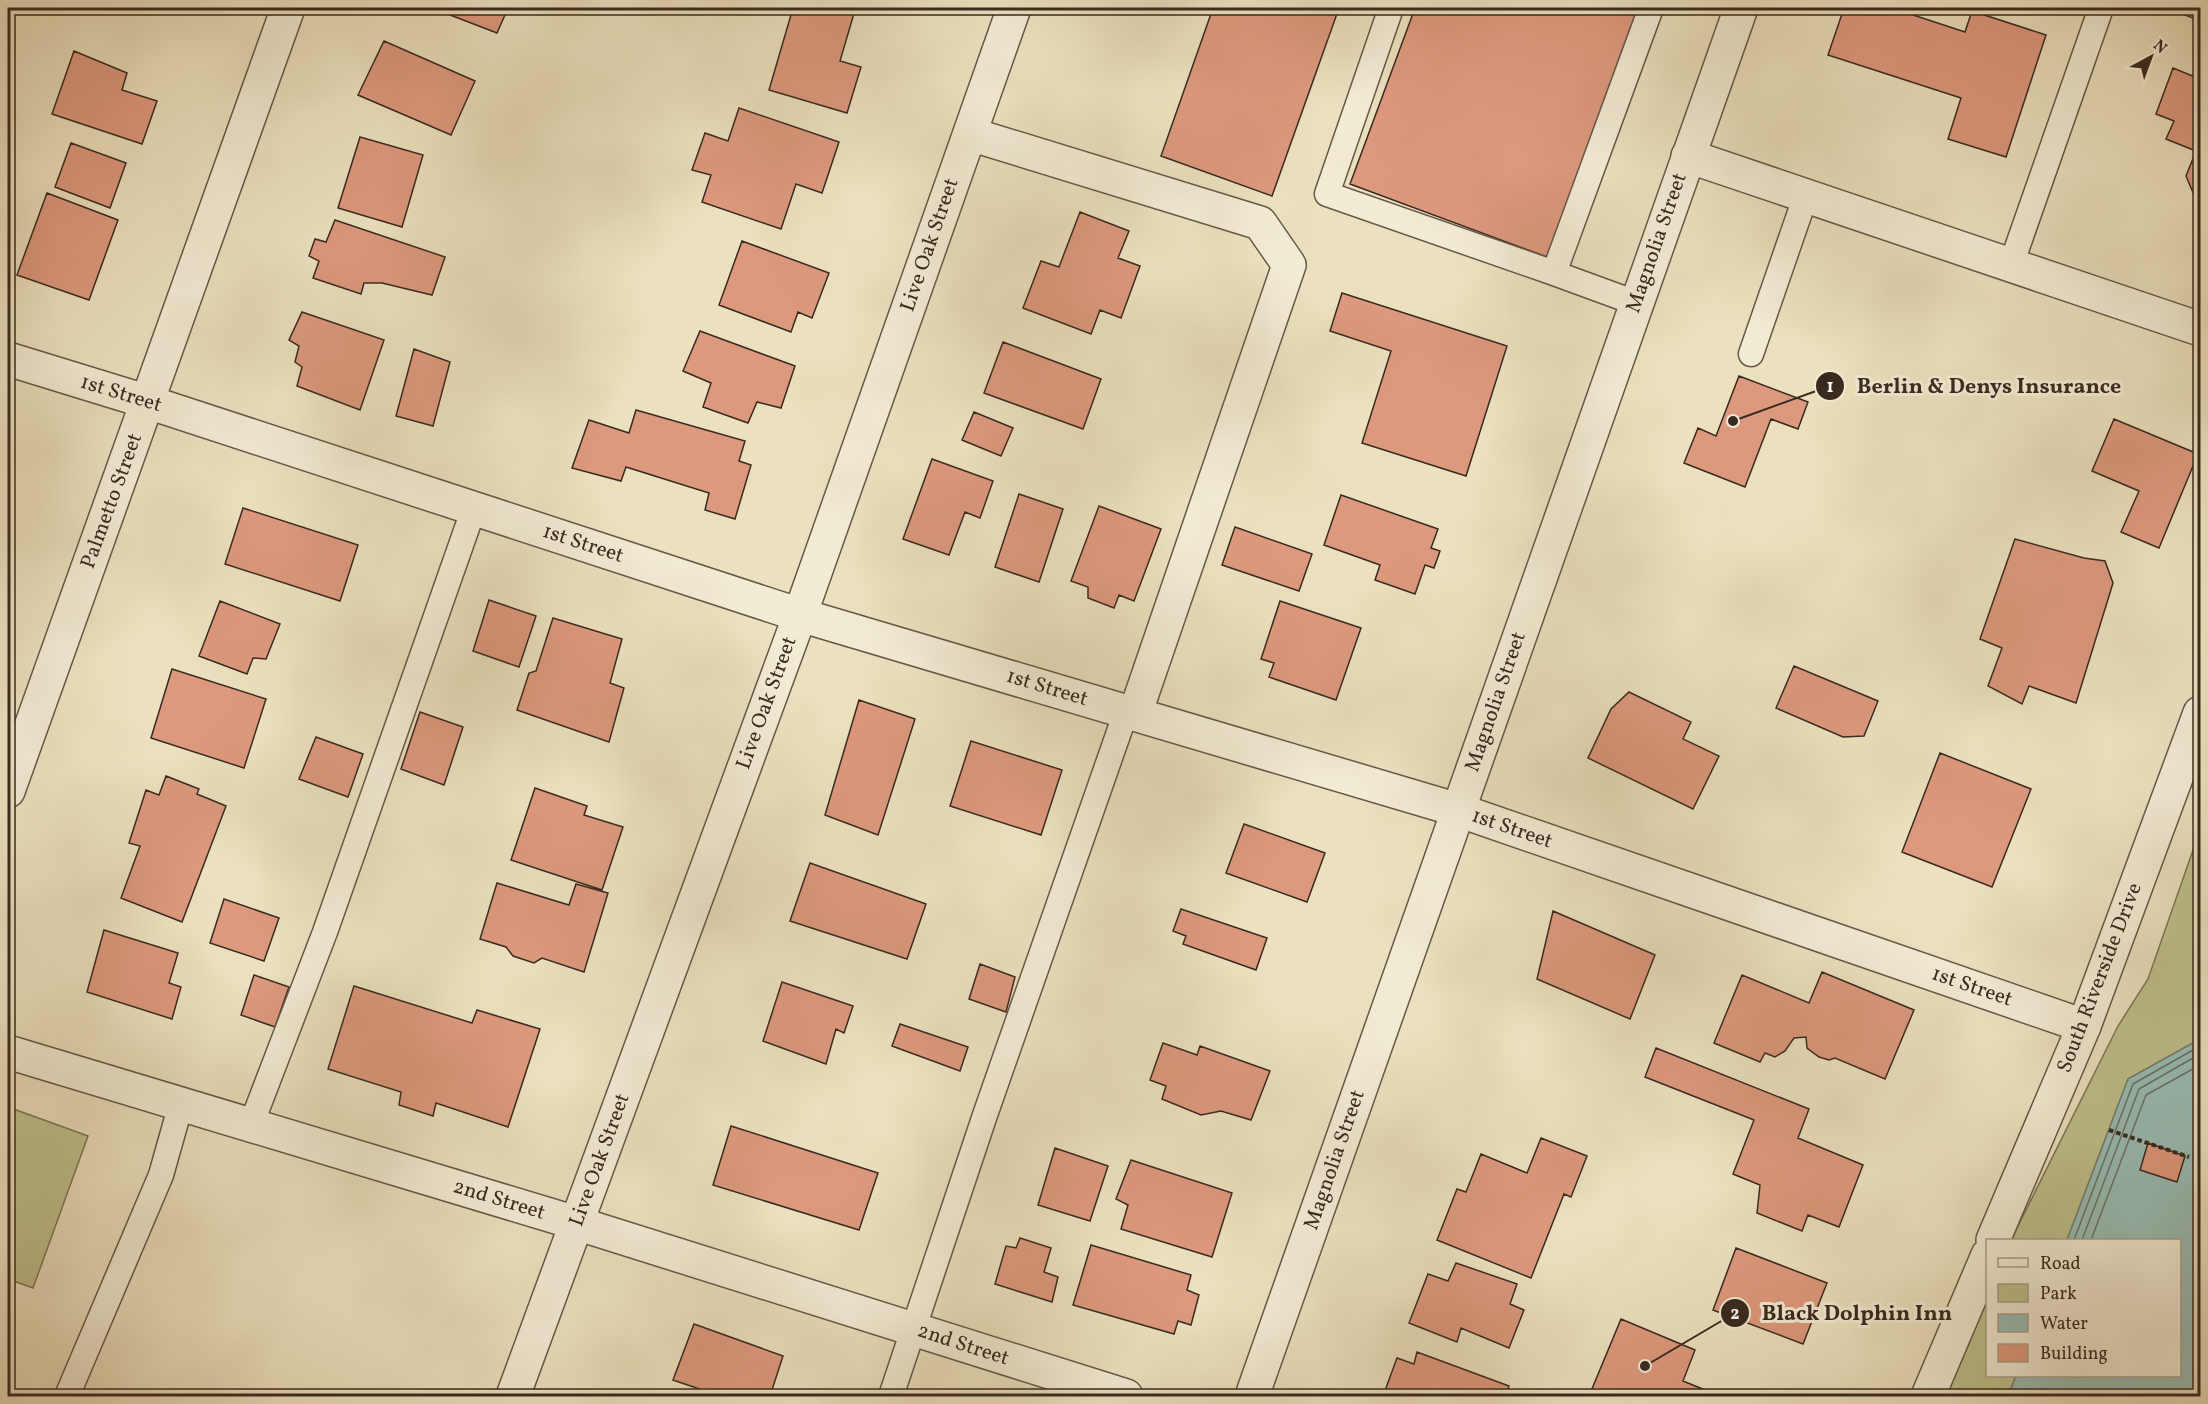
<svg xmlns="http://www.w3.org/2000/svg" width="2208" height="1404" font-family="Vollkorn,serif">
	<rect width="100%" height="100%" fill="#ece1bf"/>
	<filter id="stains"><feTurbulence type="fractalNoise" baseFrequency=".00333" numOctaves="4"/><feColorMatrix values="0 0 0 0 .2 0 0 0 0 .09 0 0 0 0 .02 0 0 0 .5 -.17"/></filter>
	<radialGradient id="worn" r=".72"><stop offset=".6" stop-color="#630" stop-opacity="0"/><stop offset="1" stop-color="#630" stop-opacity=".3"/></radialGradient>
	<path fill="#bfc18d" stroke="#7c7656" stroke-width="1.5" d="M2200 830V1039L2128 1079 2067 1240H2011L2118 1026 2148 979Z
		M8 1107 88 1136 33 1288 8 1279Z
		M1987 1289 1988 1376H2016L2008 1396H1945Z"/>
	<path fill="#99bdb5" stroke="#738279" stroke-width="1.5" d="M2200 1039V1396H2008L2016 1376H2180V1240H2067L2128 1079Z"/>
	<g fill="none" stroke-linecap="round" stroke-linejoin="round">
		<path stroke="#69746a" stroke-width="1.5" d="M2074 1240 2133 1084 2200 1046
			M2082 1240 2139 1089 2200 1054
			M2091 1240 2146 1095 2200 1065"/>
	</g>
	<path fill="#dd997e" stroke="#392a20" stroke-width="1.5" d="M432 8H508L497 33Z
		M793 8H847L855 10 840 61 861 67 847 113 769 90Z
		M1213 8H1339L1272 196 1161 156Z
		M1415 8H1638L1547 257 1350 184Z
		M1844 8H1892L1965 32 1972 11 2046 35 2006 157 1948 139 1961 98 1828 55Z
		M2170 8H2200V21L2170 9Z
		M384 41 475 81 451 135 358 95Z
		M74 51 127 73 122 90 157 101 142 144 52 114Z
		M2173 68 2200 79V209L2186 176 2196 151 2166 139 2174 121 2156 114Z
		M739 108 839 142 822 193 796 184 781 229 702 202 711 175 692 170 705 133 728 141Z
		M360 137 423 155 402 227 338 208Z
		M71 143 126 163 110 208 55 187Z
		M47 193 118 220 89 300 17 275Z
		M1080 212 1129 231 1118 258 1140 266 1121 318 1100 310 1091 334 1023 308 1041 261 1059 267Z
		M335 220 445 257 432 295 382 283H364L361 294 313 278 319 261 309 256 315 239 326 242Z
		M742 241 829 273 812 318 798 312 791 332 719 305Z
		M1342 293 1507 346 1466 476 1362 443 1391 351 1330 331Z
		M302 312 384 340 360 410 297 386 302 367 295 362 299 346 289 340Z
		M700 331 795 366 781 408 757 402 748 423 703 407 711 383 683 371Z
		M1003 342 1101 379 1083 429 984 393Z
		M414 349 450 362 433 426 396 416Z
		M1739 376 1808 402 1798 429 1771 419 1745 487 1684 463 1698 428 1716 436Z
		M636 410 745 441 739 461 751 465 735 519 705 510 709 493 626 467 621 481 572 468 589 420 629 433Z
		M974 412 1013 428 1001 456 962 440Z
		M2114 419 2198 454 2159 548 2121 532 2139 491 2092 471Z
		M932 459 993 481 980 518 965 512 949 555 903 539Z
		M1019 494 1063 509 1039 582 995 567Z
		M1341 495 1438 529 1431 548 1440 551 1434 568 1425 565 1415 594 1375 580 1380 565 1324 545Z
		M1099 506 1161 529 1134 601 1119 595 1114 608 1088 598V587L1071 581Z
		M243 508 358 545 340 601 225 564Z
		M1235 527 1312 554 1299 591 1222 565Z
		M2015 539 2084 558 2105 561 2113 583 2076 703 2029 686 2022 704 1988 686 2002 648 1980 639Z
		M489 600 536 616 519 667 473 651Z
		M220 601 280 624 266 659 253 658 247 674 199 656Z
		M1280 601 1361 628 1336 700 1269 677 1274 663 1261 659Z
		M553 618 622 639 610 683 624 688 609 742 517 710 529 673 536 671Z
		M1794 666 1878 701 1864 736 1843 737 1776 708Z
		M172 669 266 699 244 768 151 738Z
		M1629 692 1691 722 1683 739 1719 756 1693 809 1588 758 1611 709Z
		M859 700 915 719 878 835 825 815Z
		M420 712 463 727 444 785 401 769Z
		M316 737 363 754 348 797 299 779Z
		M971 741 1062 770 1041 835 950 806Z
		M1940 753 2031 789 1992 887 1902 852Z
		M166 776 199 789 197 794 226 806 182 922 121 898 140 846 129 843 146 790 159 795Z
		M535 788 587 806 584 815 623 827 602 890 511 860Z
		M1244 824 1325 853 1307 902 1226 873Z
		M810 863 926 904 907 959 790 921Z
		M497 883 569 905 576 884 608 893 584 972 542 958 534 963 513 956 506 947 480 939Z
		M224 899 279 918 264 961 210 943Z
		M1181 909 1267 938 1256 970 1183 944 1186 936 1173 931Z
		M1553 911 1655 955 1630 1019 1537 979Z
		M104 930 178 953 169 983 181 987 172 1019 87 992Z
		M980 964 1015 977 1006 1012 969 999Z
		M1822 972 1914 1010 1885 1079 1835 1058 1829 1060 1819 1057 1807 1048 1806 1037 1794 1038 1785 1051 1775 1057 1765 1053 1760 1062 1714 1043 1742 975 1809 1003Z
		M254 975 289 987 275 1027 241 1015Z
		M782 982 853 1006 844 1033 836 1029 826 1064 763 1041Z
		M354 986 472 1023 477 1010 540 1029 508 1127 436 1103 433 1116 399 1105 401 1092 328 1069Z
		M900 1024 968 1047 960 1071 892 1046Z
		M1163 1043 1197 1055 1200 1046 1270 1071 1251 1120 1221 1111 1201 1115 1162 1099 1166 1086 1150 1080Z
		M1656 1048 1809 1109 1798 1138 1863 1165 1839 1227 1808 1215 1802 1231 1757 1213 1760 1185 1733 1174 1754 1120 1645 1077Z
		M731 1126 878 1173 859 1230 713 1185Z
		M1541 1138 1587 1156 1571 1197 1564 1194 1531 1278 1437 1240 1457 1189 1466 1192 1481 1154 1527 1173Z
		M2148 1143 2185 1156 2177 1182 2140 1170Z
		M1055 1148 1108 1166 1090 1221 1038 1205Z
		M1131 1160 1232 1193 1212 1257 1121 1229 1128 1205 1116 1199Z
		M1020 1238 1051 1248 1044 1272 1058 1277 1052 1302 995 1284 1006 1246 1016 1248Z
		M1091 1245 1191 1275 1187 1290 1199 1295 1191 1325 1178 1321 1174 1334 1073 1305Z
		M1736 1248 1827 1283 1803 1344 1713 1310Z
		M1456 1263 1517 1284 1510 1304 1524 1310 1509 1348 1461 1328 1457 1342 1409 1323 1428 1274 1448 1281Z
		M1621 1319 1695 1350 1683 1381 1720 1396H1589Z
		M694 1324 783 1356 770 1396H720L673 1380Z
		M1417 1352 1509 1386 1506 1396H1383L1397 1358 1414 1364Z"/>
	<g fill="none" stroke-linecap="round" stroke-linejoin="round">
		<g stroke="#665848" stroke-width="27">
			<path id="service" d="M1391 8 1327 194 1554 273
				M2011 265 2101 8
				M1636 303 1554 273 1651 8
				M1751 354 1806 195
				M251 1125 325 932 474 508
				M67 1396 161 1175 181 1104
				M891 1396 985 1115 1126 712"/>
		</g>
		<g stroke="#665848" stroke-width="36">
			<path id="minor" d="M970 134 1260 223 1289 265 1135 714
				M1688 156 2200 329
				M8 359 148 402 800 615 1458 810 2084 1026
				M8 791 288 8
				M8 1052 576 1223 1126 1396
				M513 1396 800 615 1014 8"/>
		</g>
		<g stroke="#665848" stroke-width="36">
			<path id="tertiary" d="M1993 1240 2084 1026 2200 713
				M1252 1396 1741 8
				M1928 1396 1988 1255"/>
		</g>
		<path stroke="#392a20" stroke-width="4" stroke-dasharray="4.5 3" stroke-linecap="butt" d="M2109 1130 2189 1157"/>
		<use href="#service" stroke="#f3ecd5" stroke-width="24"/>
		<use href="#minor" stroke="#f3ecd5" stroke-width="33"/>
		<use href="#tertiary" stroke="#f3ecd5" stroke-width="33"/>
	</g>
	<g text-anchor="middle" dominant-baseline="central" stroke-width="6" stroke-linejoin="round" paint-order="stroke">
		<g font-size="21" fill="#392a20" stroke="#f3ecd5">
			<text transform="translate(1657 243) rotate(-71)">Magnolia Street</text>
			<text transform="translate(930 245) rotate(-71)">Live Oak Street</text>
			<text transform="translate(121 394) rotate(17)">1st Street</text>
			<text transform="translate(112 501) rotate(-70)">Palmetto Street</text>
			<text transform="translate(583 544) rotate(18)">1st Street</text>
			<text transform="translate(1047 688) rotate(17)">1st Street</text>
			<text transform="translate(1496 702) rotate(-71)">Magnolia Street</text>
			<text transform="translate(767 703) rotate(-70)">Live Oak Street</text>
			<text transform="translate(1512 829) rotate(19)">1st Street</text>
			<text transform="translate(2100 978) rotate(-69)">South Riverside Drive</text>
			<text transform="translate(1972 987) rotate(19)">1st Street</text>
			<text transform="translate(600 1160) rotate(-70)">Live Oak Street</text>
			<text transform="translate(1335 1160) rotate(-71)">Magnolia Street</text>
			<text transform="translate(499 1200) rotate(17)">2nd Street</text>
			<text transform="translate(963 1345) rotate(18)">2nd Street</text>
		</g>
	</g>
	<path fill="none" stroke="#392a20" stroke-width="2" d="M1733 421L1830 386M1645 1366L1735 1313"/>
	<g fill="#392a20" stroke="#f3ecd5" stroke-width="2">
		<circle cx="1733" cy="421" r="6"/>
		<circle cx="1645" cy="1366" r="6"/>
		<circle cx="1830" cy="386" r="15"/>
		<circle cx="1735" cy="1313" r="15"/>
	</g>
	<g font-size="18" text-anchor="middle" font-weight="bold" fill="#fff">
		<text x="1830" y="392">1</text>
		<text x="1735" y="1319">2</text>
	</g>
	<g font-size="22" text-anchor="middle" font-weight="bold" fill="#392a20" stroke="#f3ecd5" stroke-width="6" stroke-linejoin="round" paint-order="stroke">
		<text x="1989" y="393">Berlin &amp; Denys Insurance</text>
		<text x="1857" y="1320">Black Dolphin Inn</text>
	</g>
	<rect width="2208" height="1404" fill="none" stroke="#ece1bf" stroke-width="30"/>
	<rect x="9" y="9" width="2190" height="1386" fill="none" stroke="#392a20" stroke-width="3"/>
	<rect x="15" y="15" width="2178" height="1374" fill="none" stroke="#392a20" stroke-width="1.5"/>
	<rect x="1986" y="1239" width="195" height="138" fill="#f3ecd5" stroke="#a99e8d" stroke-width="1.5"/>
	<rect x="1998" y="1258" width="30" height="9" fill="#f3ecd5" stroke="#a99e8d" stroke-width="1.5"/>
	<text x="2040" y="1269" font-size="18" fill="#392a20">Road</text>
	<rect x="1998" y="1284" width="30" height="18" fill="#bfc18d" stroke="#a99e8d" stroke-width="1.5"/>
	<text x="2040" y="1299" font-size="18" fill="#392a20">Park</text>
	<rect x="1998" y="1314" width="30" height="18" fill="#99bdb5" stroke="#a99e8d" stroke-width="1.5"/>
	<text x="2040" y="1329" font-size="18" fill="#392a20">Water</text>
	<rect x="1998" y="1344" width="30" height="18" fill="#dd997e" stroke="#a99e8d" stroke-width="1.5"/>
	<text x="2040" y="1359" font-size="18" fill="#392a20">Building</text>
	<g transform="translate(2151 57) rotate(41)" stroke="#f3ecd5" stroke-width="4.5" paint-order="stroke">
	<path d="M0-4.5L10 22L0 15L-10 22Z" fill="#392a20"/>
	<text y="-9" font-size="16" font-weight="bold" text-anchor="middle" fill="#392a20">N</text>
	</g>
	<rect width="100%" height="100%" filter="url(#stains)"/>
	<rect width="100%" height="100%" fill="url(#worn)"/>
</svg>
